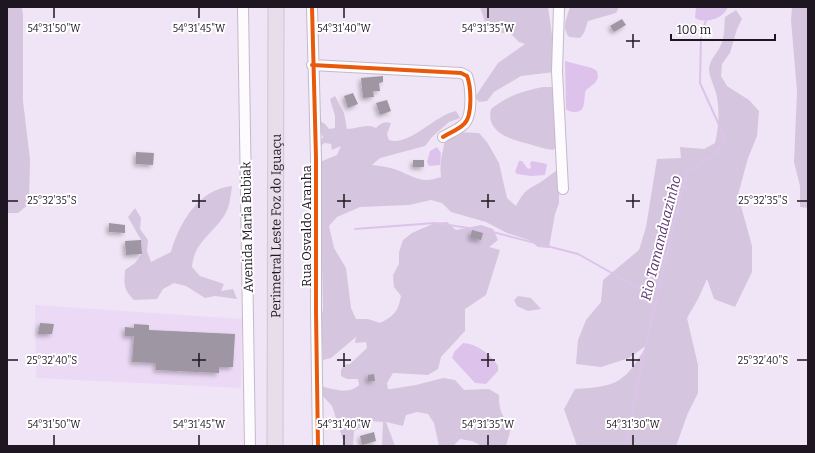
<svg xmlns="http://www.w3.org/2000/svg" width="815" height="453" font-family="Bitter,serif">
	<defs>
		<filter id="shadow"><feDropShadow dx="-2.5" dy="2.5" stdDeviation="2" flood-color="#0004"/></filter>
	</defs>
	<rect width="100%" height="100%" fill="#f0e5f6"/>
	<path fill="#ecd9f5" d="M35 305 242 319 241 388 36 378Z"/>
	<path fill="#d6c5de" d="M7 7H22L23 15V101L30 159 29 204 18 213H7Z
		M480 7H548L554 49 555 72 521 76 494 92 487 101 479 102 475 97 498 63 525 44 519 42 511 34 488 31Z
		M570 7H619L616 13 588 21 584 33 580 38 569 37C561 27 567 18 570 7Z
		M792 7H808V208L800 207V186L794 162 797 91 791 20Z
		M736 10 742 19 737 29 730 53 722 64 721 76 727 86 749 100 759 111 757 136 748 158 738 195 752 246V272L735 307 714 299 707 279 698 299 687 318 698 365V393L688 413 676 446H577L564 409 575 389C618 387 625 382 647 345L629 358 601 367 576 364 578 340 586 320 601 302 603 280 639 250 646 227 657 159 681 158 680 147 704 149 715 143C719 127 720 109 716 93 714 86 709 76 709 69 710 58 719 52 722 42 725 34 724 25 725 17Z
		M543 87H554L557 146 553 150C544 149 537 146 529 144 511 140 485 132 491 109 507 96 523 91 543 87Z
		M335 96 344 113 347 129C357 129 366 123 376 128 381 123 384 121 391 123L387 134 389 140C409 147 435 115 456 111L460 118 449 122 432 137 425 146 380 158 372 165C380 166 389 167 397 170 415 177 421 184 441 177 439 160 443 154 445 138L455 132 479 133 487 142 499 163 507 198 516 206C524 191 526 190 541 182 547 178 552 173 559 169V203L555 214 549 248 538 247 529 240 507 233 486 222 451 212 442 203 431 200 409 205 360 207 337 217 329 226 334 248 346 268 351 308 356 319H368L380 323C394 316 398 312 401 296L394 287 393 275 399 264V252L403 240 412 233 435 223 447 222 456 230 481 225 493 229 498 240 489 247 500 250 486 295 465 309V331L441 357 438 369 428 375 393 373 387 383 388 389H391L416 385 443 378 455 380 464 390 489 389 499 395C499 410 501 416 512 425L506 446H482L472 441 460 439 453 446H439L434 423 428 414 417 412 406 415 403 426 386 422 395 446H382L383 422 371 421 354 431 353 446H345L332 406 320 393 321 386C332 389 349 395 359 385L358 379H347L341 376V370L344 365 350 364 367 348 366 342 355 343 356 337 331 358 323 360 321 319 323 309 320 162 337 155 341 146 332 150 331 144 325 143 320 146 319 144 323 137 318 127 320 121 325 124 329 129 335 128V116L330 99Z
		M232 186C231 194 230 201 228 208 219 231 194 239 192 267L200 276 224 284 221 291 233 289 237 299 215 296 205 298 186 286 174 283 163 289 157 299 134 300C123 289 124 284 125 270L135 263 142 254 141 240 128 217 135 208 141 218 140 229 148 240 147 251 151 262 171 252C179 223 199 189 232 186Z
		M518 296 531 298 541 309 528 311 517 306 514 300Z"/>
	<path fill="#ddc3eb" d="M696 7H728C723 19 706 24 695 18Z
		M565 61 592 68 597 71 598 78 595 83 586 90C583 98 587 111 576 112 571 112 570 112 566 109Z
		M437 147 441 153 440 165 429 166 427 162 430 151Z
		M519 161H522L528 169 531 168 530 163 532 161 547 164 545 175 531 176 517 174 515 172Z
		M463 343C478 344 490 354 498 366V371L486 384 475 383 452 358 454 352Z"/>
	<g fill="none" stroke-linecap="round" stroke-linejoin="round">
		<path stroke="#ddc3eb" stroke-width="2" d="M355 229 435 223 489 231 578 254 656 298
			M626 446C642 354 665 263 687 172L716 153 725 138 700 83 701 37 706 20"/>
	</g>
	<path fill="#9e96a2" filter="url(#shadow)" d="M622 19 626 25 614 32 610 26Z
		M383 76V82L379 83 380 91H373L374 97 363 98 361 78Z
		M353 93 358 104 348 108 344 96Z
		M387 100 391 111 380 115 376 103Z
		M136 152 154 153 153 165 136 164Z
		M413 160H424V167H413Z
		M109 223 125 225V233L109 232Z
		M472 230 483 233 481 240 470 238Z
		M141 240 142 254 126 255 125 241Z
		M40 323 54 324 52 334H38Z
		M134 324 149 325V330L235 334 233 367H219V373L156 370V363L132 362 134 336H125V327L134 328Z
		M374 374 375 381H368V375Z
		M374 432 376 441 362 445 360 436Z"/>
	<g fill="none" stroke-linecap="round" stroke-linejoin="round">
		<g stroke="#c3bac8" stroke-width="12">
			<path id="minor" d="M243 7 250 446
				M312 7 316 158V312L318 446
				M559 7 557 71 563 189
				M312 65 461 73 467 76C471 86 473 116 464 124 458 130 449 133 443 137"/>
		</g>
		<g stroke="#ccc7d0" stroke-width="17">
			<g id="highway">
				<path id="s1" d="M275 446 276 7"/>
			</g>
		</g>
		<use href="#minor" stroke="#fdfbfe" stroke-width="10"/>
		<use href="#highway" stroke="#e7ddeb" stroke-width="15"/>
		<g stroke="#fff" stroke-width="6">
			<path id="cycleway" d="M312 7 316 158V312L318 446
				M312 65 461 73 467 76C471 86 473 116 464 124 458 130 449 133 443 137"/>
		</g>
		<use href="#cycleway" stroke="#e8590c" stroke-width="4"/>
	</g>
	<path fill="none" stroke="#1e1722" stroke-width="1.5" d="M54 8V18M199 8V18M344 8V18M488 8V18M633 34V48M626 41H640M199 194V208M344 194V208M488 194V208M633 194V208M8 201H18M192 201H206M337 201H351M481 201H495M626 201H640M797 201H807M199 353V367M344 353V367M488 353V367M633 353V367M8 360H18M192 360H206M337 360H351M481 360H495M626 360H640M797 360H807M54 435V445M199 435V445M344 435V445M488 435V445M633 435V445"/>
	<g text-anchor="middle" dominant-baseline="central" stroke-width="4" stroke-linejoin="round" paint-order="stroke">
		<g font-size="13" fill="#1e1722" stroke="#fff">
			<text transform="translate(306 226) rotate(-90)">Rua Osvaldo Aranha</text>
			<text transform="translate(247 227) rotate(-91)">Avenida Maria Bubiak</text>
			<text stroke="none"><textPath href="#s1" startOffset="220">Perimetral Leste Foz do Iguaçu</textPath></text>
		</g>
		<g font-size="14" font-style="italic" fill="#5e3572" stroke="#fff">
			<text transform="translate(661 238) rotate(-76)">Rio Tamanduazinho</text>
		</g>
	</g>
	<g font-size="10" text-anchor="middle" fill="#1e1722" stroke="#fff" stroke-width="4" stroke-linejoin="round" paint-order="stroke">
		<text x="54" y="32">54°31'50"W</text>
		<text x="199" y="32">54°31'45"W</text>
		<text x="344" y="32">54°31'40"W</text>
		<text x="488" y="32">54°31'35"W</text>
		<text x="52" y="204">25°32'35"S</text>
		<text x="763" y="204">25°32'35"S</text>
		<text x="52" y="364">25°32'40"S</text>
		<text x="763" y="364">25°32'40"S</text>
		<text x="54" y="428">54°31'50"W</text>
		<text x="199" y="428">54°31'45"W</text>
		<text x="344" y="428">54°31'40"W</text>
		<text x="488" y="428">54°31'35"W</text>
		<text x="633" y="428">54°31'30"W</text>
	</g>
	<rect width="815" height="453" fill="none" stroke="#1e1722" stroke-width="16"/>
	<path d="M671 34v6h104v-6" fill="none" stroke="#1e1722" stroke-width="2"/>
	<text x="677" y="34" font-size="12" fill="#1e1722" stroke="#ffffff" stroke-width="3" paint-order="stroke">100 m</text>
</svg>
